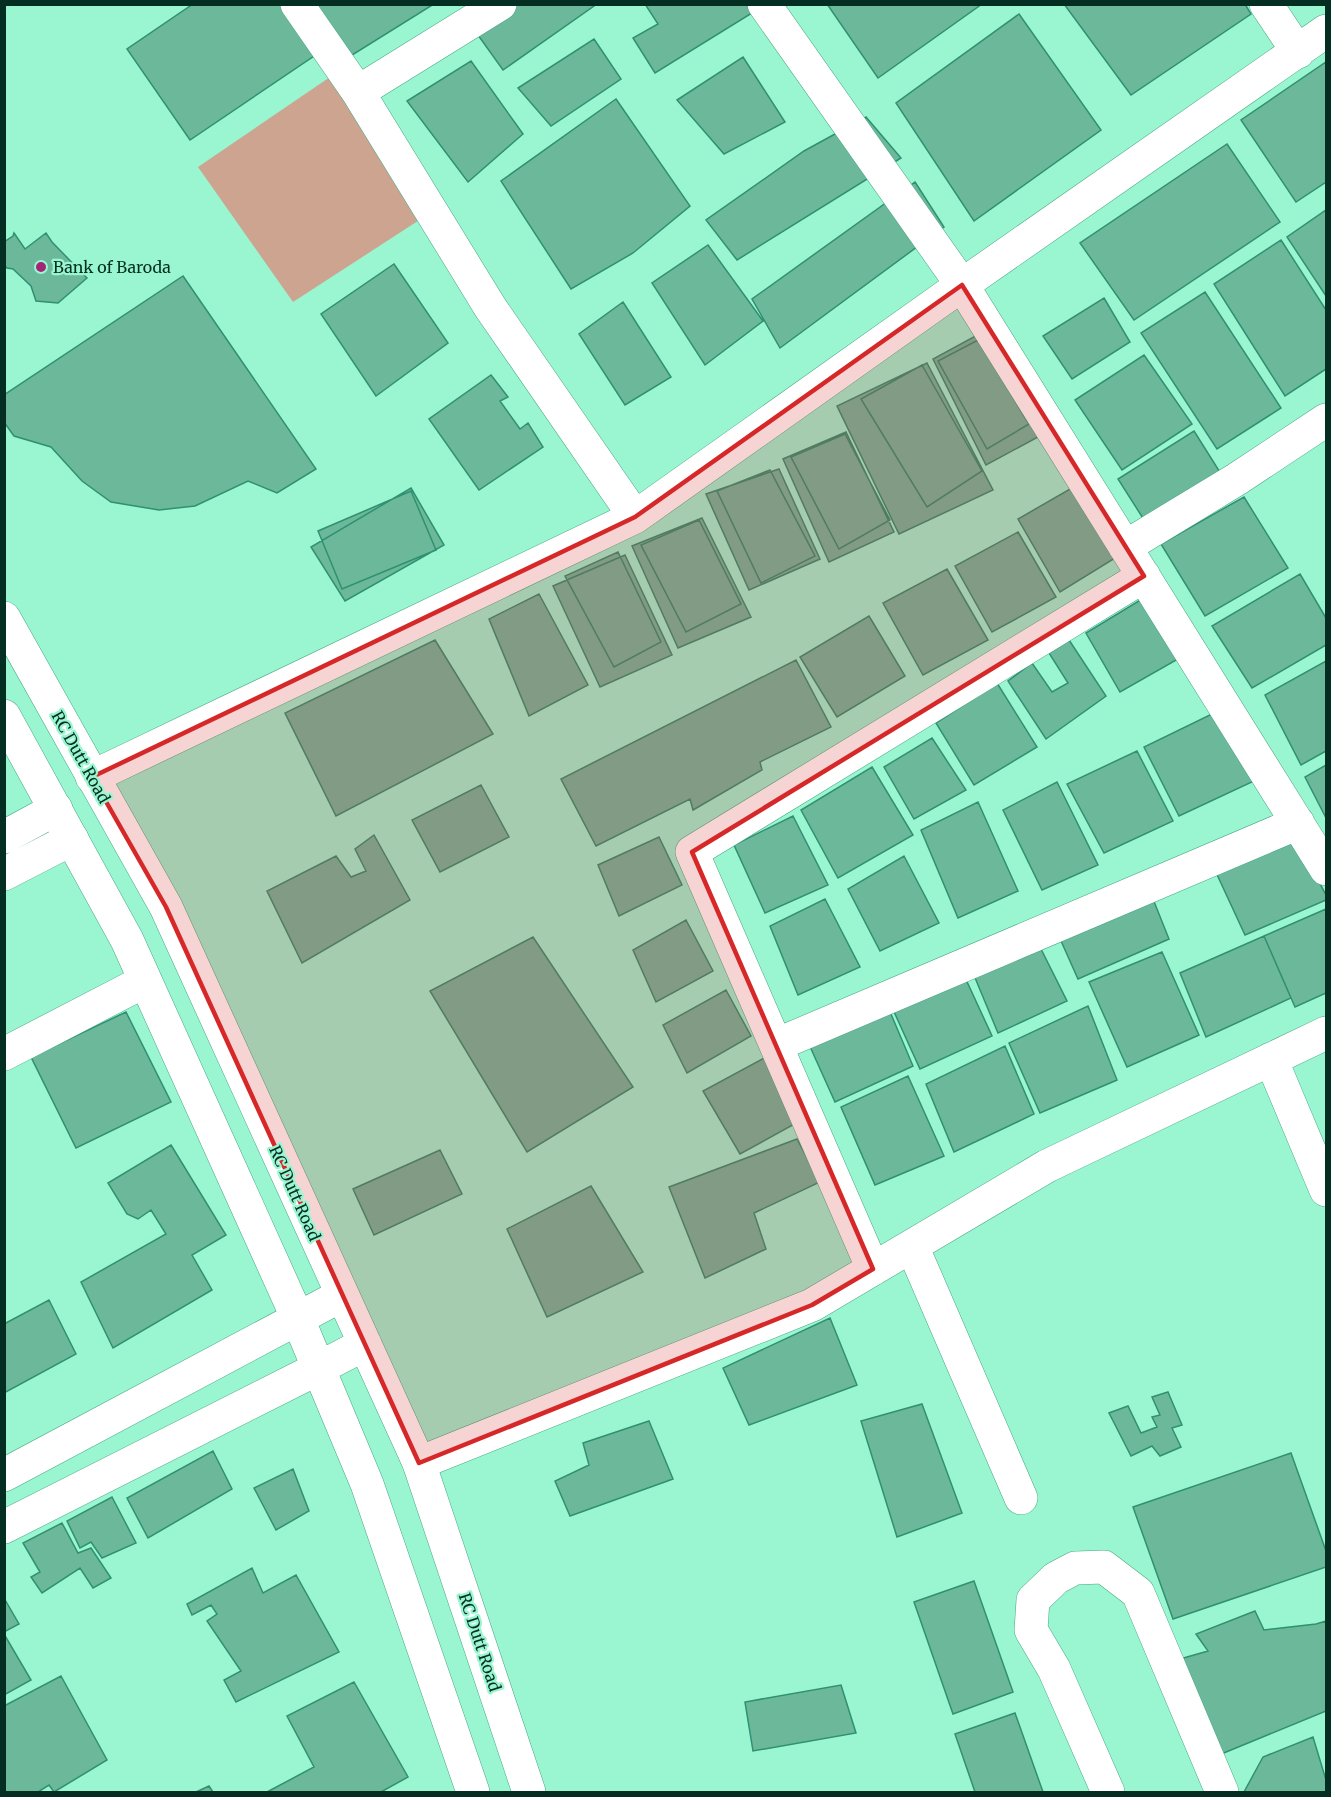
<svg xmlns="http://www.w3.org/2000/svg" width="1331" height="1797" font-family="Merriweather,serif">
	<rect width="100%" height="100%" fill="#99f6d1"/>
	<path fill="#cca490" d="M333 75 424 217 293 302 198 167Z"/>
	<path fill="#6cb89b" stroke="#2f9171" stroke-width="1.5" d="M193 4H283L317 54 190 140 127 49Z
		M312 4H434L349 57Z
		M485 4H593L594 6 503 70 465 17Z
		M645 4H746L752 13 655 73 633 38 658 24Z
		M827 4H982L878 78Z
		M1064 4H1245L1251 14 1131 95Z
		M1019 14 1101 130 974 221 896 103Z
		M594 39 621 79 551 126 518 88Z
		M743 57 785 122 724 154 677 100Z
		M471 61 523 134 468 182 407 101Z
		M1326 62V182L1296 202 1241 120Z
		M616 99 690 206 633 253 571 289 501 181Z
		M866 117 901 158 737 260 706 220 804 151Z
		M1227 144 1280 222 1134 320 1080 243Z
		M915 182 944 227 780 348 752 299Z
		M1326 210V296L1287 237Z
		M14 233 25 249 46 233 52 242 87 278 58 303 36 301 31 286 13 269 7 268 4 265V242L13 236Z
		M1281 240 1326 310V369L1285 396 1214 284Z
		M708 245 763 321 705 365 652 283Z
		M394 264 448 343 376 396 321 314Z
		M183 276 316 469 277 493 248 481 195 506 159 510 111 502 82 481 51 447 14 436 4 422V395Z
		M1205 292 1281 408 1217 449 1141 333Z
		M1104 298 1130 342 1072 379 1043 336Z
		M623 302 671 377 625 405 579 334Z
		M981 333 1038 437 986 465 933 359Z
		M978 340 1029 424 987 449 938 361Z
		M1144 355 1192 424 1122 470 1075 400Z
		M927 363 993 490 899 534 837 406Z
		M922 365 982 471 927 507 861 399Z
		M491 375 508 397 500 401 520 429 528 423 543 447 479 490 429 419Z
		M1194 431 1223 477 1146 523 1118 479Z
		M846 432 894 532 829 562 783 459Z
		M845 434 890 520 839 549 791 457Z
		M779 469 820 559 749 590 706 494Z
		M770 470 815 556 761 583 717 491Z
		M1077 485 1120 555 1060 592 1018 519Z
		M411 488 444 545 345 601 311 547Z
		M411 491 436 550 342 589 318 531Z
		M1244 497 1288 568 1205 616 1161 544Z
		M702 518 751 617 678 648 632 546Z
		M699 520 741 604 686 632 641 545Z
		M1018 532 1056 597 992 632 955 566Z
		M618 552 661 642 614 667 565 576Z
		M625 555 672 655 600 687 553 586Z
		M947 569 988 640 923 675 883 603Z
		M1300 574 1326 618V645L1252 688 1212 626Z
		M539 594 588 685 529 716 489 619Z
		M1142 599 1178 659 1120 692 1086 633Z
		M869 616 905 676 837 717 800 657Z
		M435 640 493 734 336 816 285 713Z
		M1069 640 1106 696 1046 739 1008 681 1032 663 1052 692 1068 683 1049 653Z
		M796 660 831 727 760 762 762 770 693 810 690 799 596 846 561 779Z
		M1326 661V751L1301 765 1265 695Z
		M997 683 1037 747 974 785 936 723Z
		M1214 713 1254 781 1179 816 1144 747Z
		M932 738 966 790 914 819 884 767Z
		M1137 751 1173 821 1104 853 1067 784Z
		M1326 765V818L1305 777Z
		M872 767 913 835 838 878 801 810Z
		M1057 782 1098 865 1042 890 1003 810Z
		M481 785 509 837 440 872 412 820Z
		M978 802 1018 891 958 918 921 830Z
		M793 816 828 885 765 913 734 845Z
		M1293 833 1326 895V900L1245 935 1213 866Z
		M374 835 410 900 302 963 267 891 336 856 351 877 366 871 355 849Z
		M659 837 682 885 619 916 598 865Z
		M904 856 939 923 880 951 848 889Z
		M1151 894 1169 939 1078 979 1057 932Z
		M825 899 860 967 798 995 770 926Z
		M1326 909V993L1295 1007 1264 936Z
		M686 920 713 971 656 1002 633 950Z
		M1264 936 1291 998 1206 1037 1180 973Z
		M533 937 633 1087 527 1152 430 991Z
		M1038 943 1067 1001 998 1033 973 973Z
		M1162 952 1199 1035 1127 1067 1089 982Z
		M963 973 992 1036 920 1069 890 1003Z
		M726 990 751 1036 687 1073 663 1025Z
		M1088 1006 1117 1080 1040 1113 1009 1043Z
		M888 1007 913 1066 835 1102 807 1040Z
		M126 1012 171 1102 76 1148 31 1057Z
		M1005 1046 1034 1114 954 1152 926 1084Z
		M770 1055 800 1121 740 1154 703 1091Z
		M908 1076 944 1156 875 1185 841 1107Z
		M797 1139 820 1182 754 1213 766 1249 705 1278 669 1187Z
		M171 1145 226 1235 192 1255 212 1290 113 1348 81 1282 166 1234 151 1210 138 1219 127 1214 108 1183Z
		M440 1150 462 1194 374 1235 353 1189Z
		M591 1186 643 1272 547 1317 507 1229Z
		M49 1300 76 1354 4 1393V1324Z
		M830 1318 857 1385 749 1425 723 1368Z
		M1168 1392 1182 1425 1172 1428 1181 1447 1160 1456 1152 1446 1131 1456 1109 1413 1128 1406 1141 1433 1157 1427 1152 1417 1160 1415 1152 1397Z
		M922 1404 962 1513 897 1537 861 1421Z
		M649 1421 673 1479 570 1516 555 1481 589 1465 583 1443Z
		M213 1451 232 1489 148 1538 127 1498Z
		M1291 1453 1326 1551V1567L1173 1619 1133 1507Z
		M293 1469 309 1511 276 1530 254 1488Z
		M112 1497 136 1543 102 1558 91 1542 80 1548 67 1521Z
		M62 1523 78 1553 91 1548 111 1578 93 1588 80 1568 42 1593 31 1577 40 1572 23 1543Z
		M252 1568 263 1593 296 1575 339 1652 236 1702 224 1680 241 1671 207 1621 217 1614 211 1605 192 1615 187 1604Z
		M974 1581 1013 1692 953 1714 914 1602Z
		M4 1598 19 1624 4 1632Z
		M1255 1611 1264 1630 1316 1624 1326 1621V1711L1214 1757 1173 1661 1208 1651 1196 1634Z
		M4 1634 31 1680 4 1695Z
		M61 1676 107 1760 54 1792 49 1785 38 1792H4V1706Z
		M354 1682 408 1777 381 1792H267L314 1767 287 1716Z
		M841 1685 856 1733 753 1751 745 1702Z
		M1015 1713 1043 1792H975L955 1734Z
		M1313 1737 1326 1780V1792H1244L1263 1757Z
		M209 1786 213 1792H196Z"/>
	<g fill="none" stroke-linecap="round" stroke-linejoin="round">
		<g stroke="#49a886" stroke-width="34">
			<path id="minor" d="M297 4 358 92 490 307 635 517
				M764 4 962 285 1326 869
				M1266 4 1298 52
				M358 92 500 4
				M1125 547 1237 479 1326 420
				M92 777 635 517 962 285 1326 31
				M4 837 56 809
				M4 874 72 839
				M776 1045 1298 823
				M4 1054 145 981
				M1271 1059 1326 1190
				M912 1246 1021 1498
				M873 1269 692 852 1144 576
				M419 1463 812 1305 1047 1166 1326 1033
				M1108 1792 1054 1669 1031 1630 1033 1600 1056 1578 1075 1568 1104 1567 1138 1593 1222 1792"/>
		</g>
		<g stroke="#49a886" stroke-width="34">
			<path id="major" d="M4 618 166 907 419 1463 529 1792
				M4 716 127 940 298 1319 367 1484 473 1792
				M4 1475 342 1295
				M4 1527 319 1368 365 1344"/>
		</g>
		<use href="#minor" stroke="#fff" stroke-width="33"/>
		<use href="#major" stroke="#fff" stroke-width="33"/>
	</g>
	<path fill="#d62828" fill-opacity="0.2" stroke="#d62828" stroke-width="4.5" stroke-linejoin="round" d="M962 285 1144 576 692 852 873 1269 812 1305 419 1463 166 907 92 777 635 517Z"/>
	<circle fill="#a42575" stroke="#99f6d1" stroke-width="2" cx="41" cy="267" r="6"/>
	<g text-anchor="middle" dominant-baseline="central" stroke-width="4.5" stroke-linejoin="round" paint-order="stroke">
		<g font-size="16" fill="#042e21" stroke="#99f6d1" text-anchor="start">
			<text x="53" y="267">Bank of Baroda</text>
		</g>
		<g font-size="16" fill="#042e21" stroke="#99f6d1">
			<text transform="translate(81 757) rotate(61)">RC Dutt Road</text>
			<text transform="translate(295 1193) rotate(66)">RC Dutt Road</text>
			<text transform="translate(480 1642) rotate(72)">RC Dutt Road</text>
		</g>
	</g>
	<rect width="1331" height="1797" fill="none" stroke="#042e21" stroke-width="12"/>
</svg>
